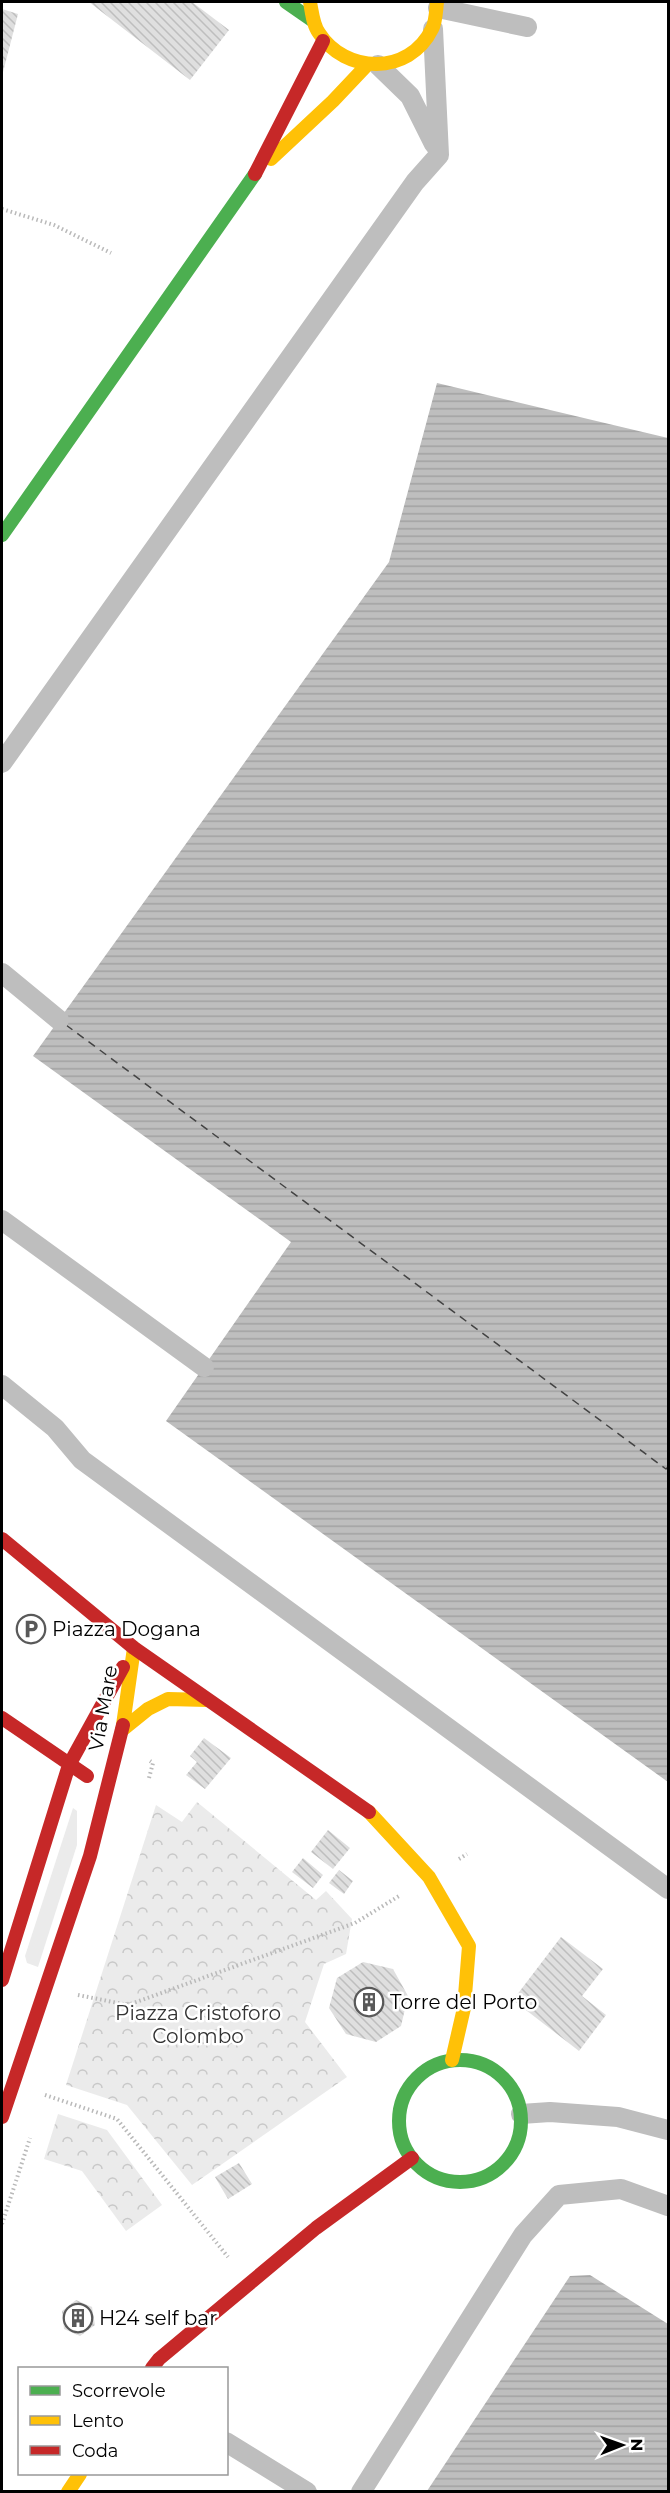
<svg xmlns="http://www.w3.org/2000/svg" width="670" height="2493" font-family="Montserrat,sans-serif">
	<defs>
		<pattern id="park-crowns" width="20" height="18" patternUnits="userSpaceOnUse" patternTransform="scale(1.5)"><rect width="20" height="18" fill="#ebebeb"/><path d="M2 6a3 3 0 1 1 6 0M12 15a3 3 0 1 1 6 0" fill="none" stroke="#c8c8c8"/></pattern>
		<pattern id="water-rules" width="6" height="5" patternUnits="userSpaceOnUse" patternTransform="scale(1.5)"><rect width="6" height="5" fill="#bebebe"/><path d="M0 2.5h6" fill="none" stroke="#a2a2a2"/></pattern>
		<pattern id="building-back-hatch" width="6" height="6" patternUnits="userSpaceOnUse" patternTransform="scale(1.5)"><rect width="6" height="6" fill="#dfdfdf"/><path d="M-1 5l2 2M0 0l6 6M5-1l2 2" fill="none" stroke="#bebebe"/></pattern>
	</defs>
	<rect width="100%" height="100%" fill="#fff"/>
	<path fill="#ebebeb" d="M73 1808 77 1811V1845L38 1967 27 1963 25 1956Z"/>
	<path fill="url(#park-crowns)" d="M197 1802 316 1900 326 1891 352 1919 346 1954 324 1964 305 2022 347 2077 192 2185 127 2105 66 2085 156 1805 182 1822Z
		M58 2114 107 2130 162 2205 126 2231 82 2171 44 2159Z"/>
	<path fill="url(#water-rules)" d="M437 383 668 438V1782L166 1421 291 1242 33 1056 389 562Z
		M590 2275 668 2324V2491H427L570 2276Z"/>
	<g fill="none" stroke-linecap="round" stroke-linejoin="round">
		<path stroke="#434343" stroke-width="1.5" stroke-dasharray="8 6" stroke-linecap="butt" d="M66 1025 666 1469 668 1467"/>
	</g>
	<path fill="url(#building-back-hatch)" d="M89 2H192L229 30 190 80Z
		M2 9 18 14 2 76Z
		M204 1738 231 1758 205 1789 186 1775 197 1762 190 1756Z
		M328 1830 350 1848 333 1869 311 1852Z
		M303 1858 323 1875 313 1888 292 1872Z
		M339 1870 353 1881 344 1894 329 1883Z
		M561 1937 603 1969 582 1996 606 2015 579 2051 513 2000Z
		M363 1962 393 1969 408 1996 401 2026 376 2042 346 2034 329 2008 337 1978Z
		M239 2163 252 2184 228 2199 215 2177Z
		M76 2300 92 2307 95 2325 80 2336 64 2329 62 2311Z"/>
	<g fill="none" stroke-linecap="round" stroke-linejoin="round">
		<path stroke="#b9b9b9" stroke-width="4" stroke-dasharray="1.5 3" stroke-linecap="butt" d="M2 209 54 225 111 253
			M149 1778 153 1763 150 1761
			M459 1859 467 1854
			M78 1995 128 2005 355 1923 399 1896
			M45 2095 117 2119 228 2257
			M2 2224 30 2138"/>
		<path stroke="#bebebe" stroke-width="20" d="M438 8 527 27
			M378 65 410 96 434 144
			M2 763 415 182 439 155 433 29
			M2 973 59 1020
			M2 1220 204 1367
			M2 1385 55 1428 82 1460 668 1889
			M521 2114 550 2112 618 2117 668 2130
			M226 2442 307 2492
			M361 2492 523 2235 559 2195 621 2189 668 2206"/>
		<path stroke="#4caf50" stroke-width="14" d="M286 2 312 20
			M2 535 255 174
			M399 2121a61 61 0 1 1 122 0a61 61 0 1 1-122 0Z"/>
		<path stroke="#ffc107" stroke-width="14" d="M310 2C312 12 313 25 319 33 345 74 409 76 432 29 436 22 436 10 437 2
			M271 159 333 101 367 65
			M123 1725 134 1648
			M122 1730 148 1709 168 1699 207 1700
			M369 1812 429 1877 469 1946 464 2008 452 2060
			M68 2492 80 2474"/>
		<path stroke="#c62828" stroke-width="14" d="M255 174 323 41
			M2 1539 134 1648 369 1812
			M2 1718 87 1776
			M2 1980 69 1765 123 1667
			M2 2117 90 1856 123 1725
			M152 2368 159 2359 316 2228 412 2158"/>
	</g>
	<defs>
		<g id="parking-ring" transform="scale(1.5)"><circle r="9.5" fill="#fff" stroke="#595959" stroke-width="1.5"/><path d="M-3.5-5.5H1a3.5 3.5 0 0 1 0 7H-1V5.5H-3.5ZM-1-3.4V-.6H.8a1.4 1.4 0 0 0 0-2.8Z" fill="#595959"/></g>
		<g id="building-ring" transform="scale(1.5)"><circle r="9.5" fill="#fff" stroke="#595959" stroke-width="1.5"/><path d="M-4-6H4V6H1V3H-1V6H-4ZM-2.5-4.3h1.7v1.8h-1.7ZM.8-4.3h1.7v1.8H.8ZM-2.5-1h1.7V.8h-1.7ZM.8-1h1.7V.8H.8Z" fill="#595959"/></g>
	</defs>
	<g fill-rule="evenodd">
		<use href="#parking-ring" x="31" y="1629"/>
		<use href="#building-ring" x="369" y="2002"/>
		<use href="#building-ring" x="78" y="2318"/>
	</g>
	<g text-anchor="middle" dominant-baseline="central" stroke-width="5" stroke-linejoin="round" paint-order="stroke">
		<g font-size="20" fill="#000" stroke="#fff" text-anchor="start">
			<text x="52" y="1629">Piazza Dogana</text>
			<text x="390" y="2002">Torre del Porto</text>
			<text x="99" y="2318">H24 self bar</text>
		</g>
		<g font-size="20" fill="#000" stroke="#fff">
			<text transform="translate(103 1708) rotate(-80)">Via Mare</text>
		</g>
		<g font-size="20" fill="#323232" stroke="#fff">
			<text x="198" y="2013">Piazza Cristoforo<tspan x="198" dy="23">Colombo</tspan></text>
		</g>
	</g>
	<rect width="670" height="2493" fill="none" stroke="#000000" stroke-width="6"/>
	<rect x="18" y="2367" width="210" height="108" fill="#ffffff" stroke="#999999" stroke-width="1.5"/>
	<rect x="30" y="2386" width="30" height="9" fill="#4caf50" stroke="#999999" stroke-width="1.5"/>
	<text x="72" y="2397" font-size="18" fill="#000000">Scorrevole</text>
	<rect x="30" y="2416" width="30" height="9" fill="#ffc107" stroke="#999999" stroke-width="1.5"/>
	<text x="72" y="2427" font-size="18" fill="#000000">Lento</text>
	<rect x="30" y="2446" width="30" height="9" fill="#c62828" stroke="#999999" stroke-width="1.5"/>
	<text x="72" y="2457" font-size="18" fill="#000000">Coda</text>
	<g transform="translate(622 2445) rotate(89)" stroke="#ffffff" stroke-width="4.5" paint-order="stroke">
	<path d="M0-4.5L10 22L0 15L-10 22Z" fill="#000000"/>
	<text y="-9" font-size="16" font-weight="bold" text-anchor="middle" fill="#000000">N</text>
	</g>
</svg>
